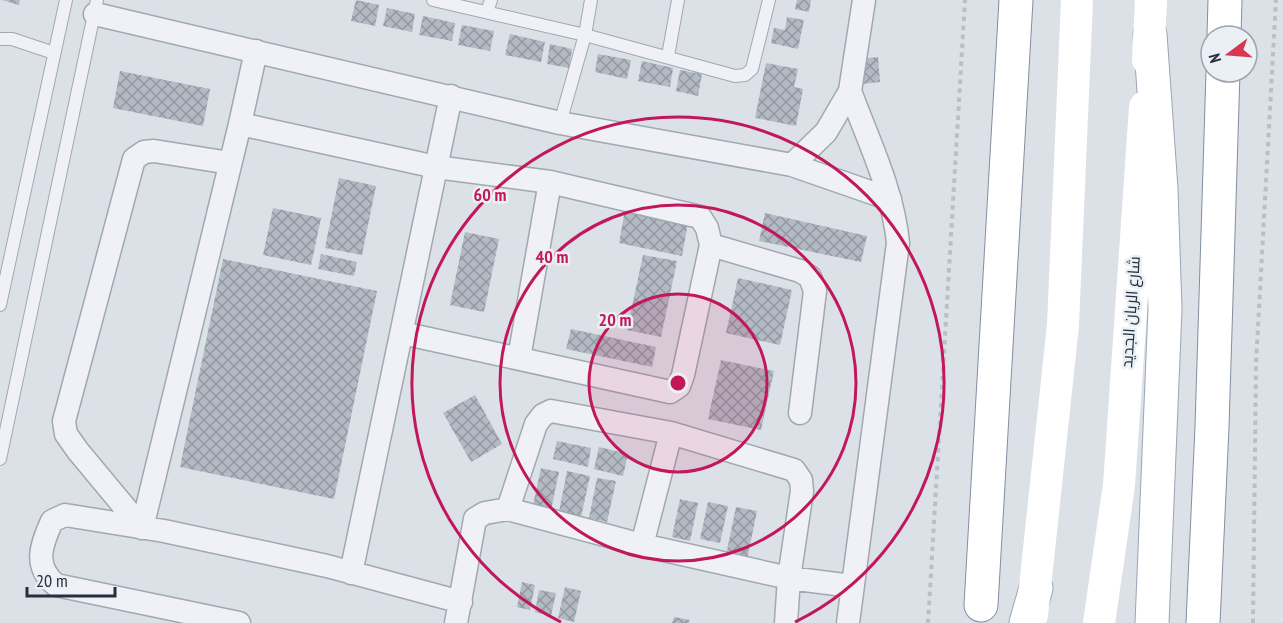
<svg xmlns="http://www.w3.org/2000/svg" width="1283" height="623" font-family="'PT Sans Narrow',Cairo,sans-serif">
	<defs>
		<pattern id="building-cross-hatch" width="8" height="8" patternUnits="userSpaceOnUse" patternTransform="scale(1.5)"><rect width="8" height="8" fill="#b3bac4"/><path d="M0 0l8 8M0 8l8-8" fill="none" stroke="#9198a1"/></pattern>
	</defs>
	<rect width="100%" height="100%" fill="#dce1e7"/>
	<path fill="url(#building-cross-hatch)" d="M2 0H20L19 5Z
		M356 0 379 5 375 26 351 21Z
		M797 0H811L809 12 795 9Z
		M387 8 415 14 412 32 383 26Z
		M423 16 455 23 452 41 419 35Z
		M787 17 804 20 798 49 771 43 774 28 785 30Z
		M462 25 494 31 490 51 458 45Z
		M510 34 545 42 541 62 505 55Z
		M550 44 572 49 569 68 547 64Z
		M598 54 631 60 627 79 595 72Z
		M878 57 880 82 863 84 860 59Z
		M642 61 673 68 670 87 638 81Z
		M766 63 798 69 794 87 803 89 796 126 755 118Z
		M680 70 702 74 698 96 676 91Z
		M120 71 210 89 203 126 113 108Z
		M339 178 376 186 362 255 325 248Z
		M273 208 321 218 311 265 263 255Z
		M625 210 688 223 682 256 619 243Z
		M765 213 867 236 861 262 759 241Z
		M465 232 499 239 484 312 450 305Z
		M321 254 357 262 354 276 318 269Z
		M643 255 677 261 661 337 627 330Z
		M223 259 377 291 334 499 180 467Z
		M738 278 792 290 780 345 726 333Z
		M571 329 656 347 652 367 566 349Z
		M721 360 774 371 761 430 708 419Z
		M475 395 502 444 471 462 443 413Z
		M557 441 591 448 588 467 553 459Z
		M599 447 628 454 623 476 594 469Z
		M541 468 559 472 551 510 533 505Z
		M567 471 590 476 581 517 559 512Z
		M597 478 616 481 607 522 589 518Z
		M680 499 698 503 690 541 672 537Z
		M708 502 728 506 720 543 700 539Z
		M736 507 757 511 747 560 726 555Z
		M522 582 535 585 530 610 517 607Z
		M565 587 581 591 574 622 558 618Z
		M539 590 556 593 551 616 535 612Z
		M674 617 690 620 689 623H672Z"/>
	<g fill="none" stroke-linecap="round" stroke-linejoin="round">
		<g stroke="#a1a8b1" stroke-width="14">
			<path id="lane" d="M433 0 585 35 735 76 745 75 752 69 769 0
				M487 12 491 0
				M0 39H12L54 53
				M668 56 678 0
				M560 123 585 35 591 0
				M0 305 66 0
				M0 459 97 0"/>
		</g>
		<g stroke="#a1a8b1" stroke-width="25">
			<path id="street" d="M95 14 560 123 792 165 890 199
				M240 124 436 167 550 182 700 217 707 228 711 245 683 375 679 386 670 392 402 333
				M792 165 826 132 850 91 864 0
				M711 245 800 271 810 277 815 291 800 413
				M519 358 550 182
				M671 433 794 470 801 480 802 491 789 578 786 623
				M508 509 536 424 543 415 551 411 671 433 642 545
				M142 528 78 451 66 434 64 421 134 159 144 152 154 151 230 163
				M142 528 240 124 256 51
				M351 573 451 96
				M239 623 56 585C33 566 41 545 52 521L65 515 164 531 327 566 461 602
				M456 623 475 519 485 513 508 509 642 545 789 578 852 586
				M848 623 898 243C893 190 868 140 850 91"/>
		</g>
		<g stroke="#9aa5b4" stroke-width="35">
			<path id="primary" d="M1150 34 1161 189 1165 309 1152 623
				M1026 623 1036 588"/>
		</g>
		<g stroke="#828f9f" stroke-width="35">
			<path id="highway" d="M1224 36 1225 0
				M981 605 1016 0
				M1203 623 1212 427 1223 72"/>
		</g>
		<path stroke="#babfc6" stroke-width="4" stroke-dasharray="4.5 4.5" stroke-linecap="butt" d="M928 623 965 0
			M1253 623 1256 363 1276 0"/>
		<use href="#lane" stroke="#eff1f6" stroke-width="12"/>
		<use href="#street" stroke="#eff1f6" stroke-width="22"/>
		<path stroke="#fff" stroke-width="32" d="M1148 60 1151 0
			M1032 615 1063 325 1077 0
			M1099 623 1119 485 1145 107"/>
		<use href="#primary" stroke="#fff" stroke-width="33"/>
		<use href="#highway" stroke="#fff" stroke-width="33"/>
	</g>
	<circle cx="678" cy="383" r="89" fill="#c2185b" fill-opacity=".12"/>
	<g fill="none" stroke="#c2185b" stroke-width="3">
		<circle cx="678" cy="383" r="89"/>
		<circle cx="678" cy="383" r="178"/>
		<path d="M561 622A266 266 0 1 1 795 622"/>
	</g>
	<g text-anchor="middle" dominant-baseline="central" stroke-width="5" stroke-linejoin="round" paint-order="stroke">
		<g font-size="16" fill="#252f3f" stroke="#ebf0f5">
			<text transform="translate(1130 312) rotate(-86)">شارع الريان الجديد</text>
		</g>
	</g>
	<circle cx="678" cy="383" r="9" fill="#c2185b" stroke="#ebf0f5" stroke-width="3"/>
	<g font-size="18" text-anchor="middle" font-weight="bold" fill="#c2185b" stroke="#ebf0f5" stroke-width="5" stroke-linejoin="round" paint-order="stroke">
		<text x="490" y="201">60 m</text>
		<text x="552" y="263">40 m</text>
		<text x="615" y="326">20 m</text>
	</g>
	<g transform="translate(1229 54) rotate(254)"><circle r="28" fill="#ebf0f5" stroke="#9ca3ac" stroke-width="1.5"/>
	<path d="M0-4.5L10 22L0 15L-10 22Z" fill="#d73654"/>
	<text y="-9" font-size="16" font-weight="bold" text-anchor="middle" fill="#252f3f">N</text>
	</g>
	<path d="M27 587v9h88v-9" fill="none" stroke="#252f3f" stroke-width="3"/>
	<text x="36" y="587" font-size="18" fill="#252f3f" stroke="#ebf0f5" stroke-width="4.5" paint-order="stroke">20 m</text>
</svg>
